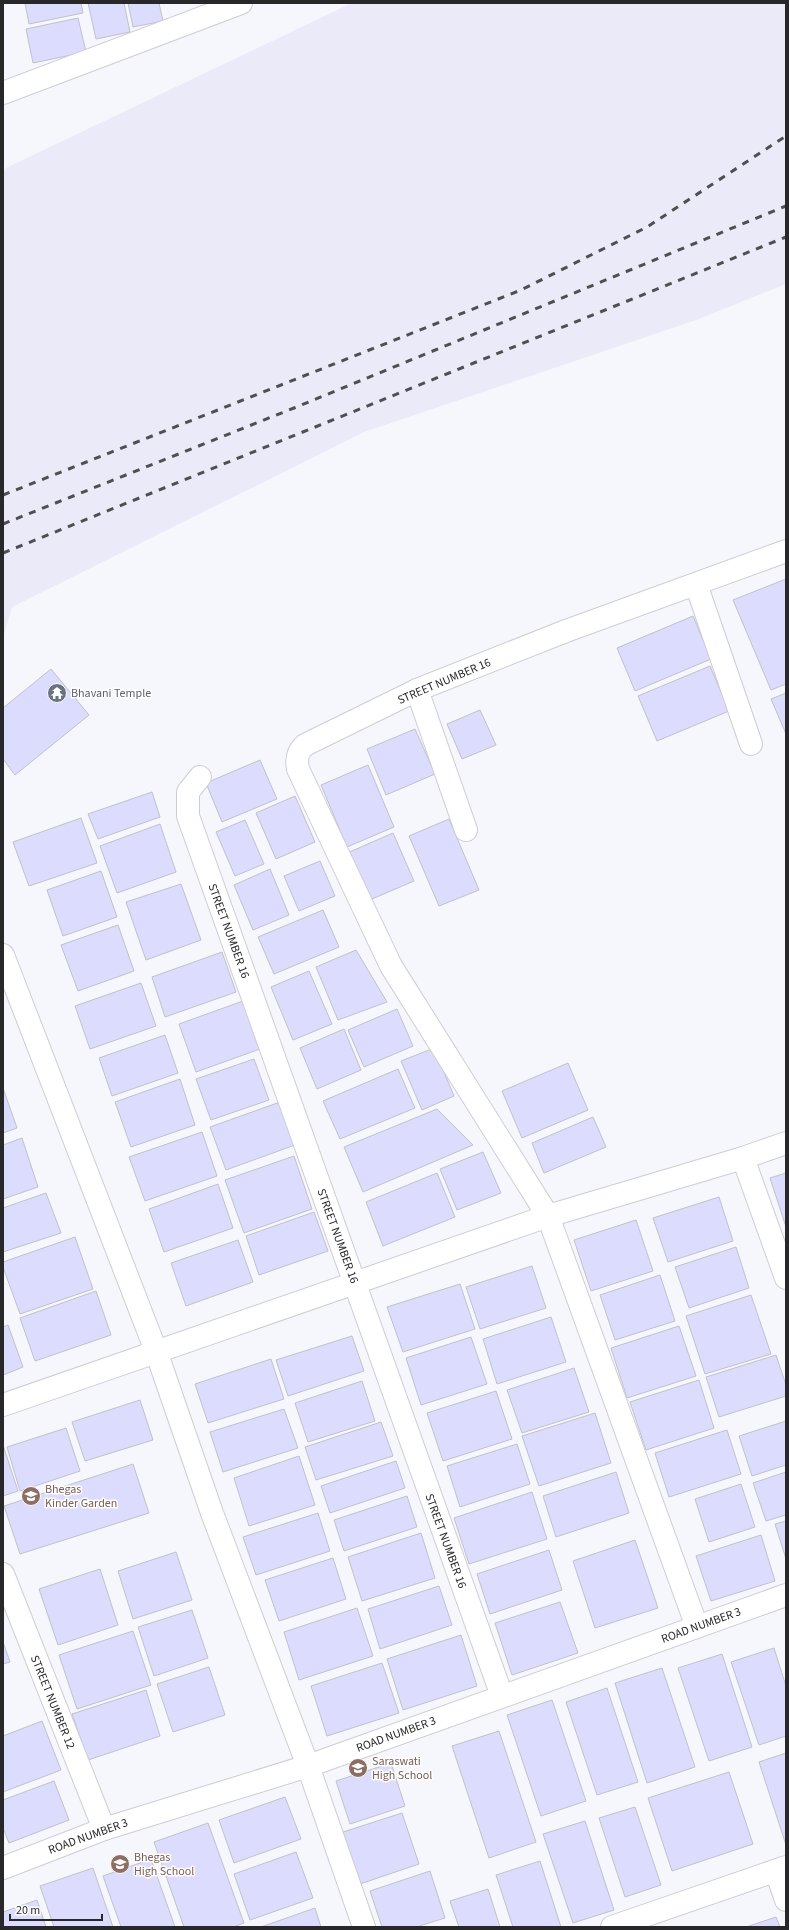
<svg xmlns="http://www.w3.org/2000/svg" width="789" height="1930" font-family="'Source Sans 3',sans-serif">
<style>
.built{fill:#eaeaf8}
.building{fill:#dcdcfe;stroke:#c1c1c7}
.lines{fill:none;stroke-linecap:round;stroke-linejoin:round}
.minor-casing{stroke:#cdcdd4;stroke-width:24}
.minor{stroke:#fff;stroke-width:22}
.rail{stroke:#4f4f53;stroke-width:3;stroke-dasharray:7 7;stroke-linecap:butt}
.labels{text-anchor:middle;stroke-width:3;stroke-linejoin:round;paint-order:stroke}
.street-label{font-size:12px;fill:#28282b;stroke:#fff}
.worship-label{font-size:12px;fill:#5b616d;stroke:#fff;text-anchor:start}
.education-label{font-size:12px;fill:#785e54;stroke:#fff;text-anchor:start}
</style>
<rect width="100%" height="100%" fill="#f6f6fd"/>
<path class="built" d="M 352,3 L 786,3 L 786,284 L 696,320 L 364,432 L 12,607 L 3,638 L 3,173 L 6,168 Z"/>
<g class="building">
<path d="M 25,3 L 81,3 L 83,13 L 29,24 Z"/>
<path d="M 88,3 L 124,3 L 130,32 L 96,39 Z"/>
<path d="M 128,3 L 159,3 L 163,21 L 133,27 Z"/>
<path d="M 78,18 L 86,52 L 33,63 L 26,29 Z"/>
<path d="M 786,579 L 786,684 L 771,690 L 733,600 Z"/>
<path d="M 693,616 L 711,659 L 635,691 L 617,648 Z"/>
<path d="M 710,666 L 729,711 L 657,741 L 638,696 Z"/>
<path d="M 51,669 L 89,715 L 15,775 L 3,759 L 3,708 Z"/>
<path d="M 786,693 L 786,734 L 771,699 Z"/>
<path d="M 480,710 L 496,745 L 462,759 L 447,724 Z"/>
<path d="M 415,729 L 435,774 L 386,795 L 367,749 Z"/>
<path d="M 260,760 L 277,799 L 222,822 L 206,783 Z"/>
<path d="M 368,765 L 394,827 L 347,847 L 321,785 Z"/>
<path d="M 152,792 L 160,817 L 98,839 L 88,814 Z"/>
<path d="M 295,796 L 315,842 L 276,859 L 256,813 Z"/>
<path d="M 81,818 L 97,863 L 29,886 L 13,842 Z"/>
<path d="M 449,819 L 479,890 L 439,906 L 409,836 Z"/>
<path d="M 245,820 L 264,864 L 235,876 L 216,832 Z"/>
<path d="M 160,824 L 176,872 L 117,893 L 100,846 Z"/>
<path d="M 393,833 L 414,881 L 365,902 L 345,854 Z"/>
<path d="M 320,861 L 335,896 L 299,911 L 284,876 Z"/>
<path d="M 270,869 L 289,915 L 253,930 L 234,885 Z"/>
<path d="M 101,871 L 117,917 L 63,936 L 47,890 Z"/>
<path d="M 181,884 L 201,940 L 146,960 L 126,902 Z"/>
<path d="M 323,910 L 339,947 L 274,974 L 258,937 Z"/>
<path d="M 118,925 L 134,971 L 78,991 L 61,945 Z"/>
<path d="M 356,950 L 387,1002 L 338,1020 L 316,967 Z"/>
<path d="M 222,952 L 236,992 L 165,1017 L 152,977 Z"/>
<path d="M 309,971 L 332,1024 L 293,1040 L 271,987 Z"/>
<path d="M 141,983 L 156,1026 L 90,1049 L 75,1006 Z"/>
<path d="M 243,1001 L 260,1049 L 196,1072 L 179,1024 Z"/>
<path d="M 397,1009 L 413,1046 L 364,1067 L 348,1030 Z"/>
<path d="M 344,1029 L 361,1070 L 317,1089 L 300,1048 Z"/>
<path d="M 165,1035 L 178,1073 L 112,1096 L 99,1058 Z"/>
<path d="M 434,1048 L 454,1096 L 422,1110 L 401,1061 Z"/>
<path d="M 254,1059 L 269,1100 L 211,1120 L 196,1079 Z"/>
<path d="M 568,1063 L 588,1110 L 522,1138 L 502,1091 Z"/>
<path d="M 398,1069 L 415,1108 L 340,1139 L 323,1101 Z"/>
<path d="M 180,1079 L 195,1125 L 131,1147 L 115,1102 Z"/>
<path d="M 3,1088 L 17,1128 L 3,1133 Z"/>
<path d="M 280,1102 L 295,1145 L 226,1170 L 210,1127 Z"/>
<path d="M 437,1109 L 473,1145 L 363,1192 L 344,1147 Z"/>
<path d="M 593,1117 L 606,1147 L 544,1173 L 532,1143 Z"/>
<path d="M 202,1132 L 217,1176 L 145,1201 L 129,1157 Z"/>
<path d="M 22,1138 L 38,1187 L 3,1199 L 3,1145 Z"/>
<path d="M 483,1152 L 501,1193 L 457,1210 L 440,1169 Z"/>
<path d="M 294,1156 L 312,1209 L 244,1233 L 225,1180 Z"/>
<path d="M 437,1173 L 455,1217 L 383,1246 L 366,1202 Z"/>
<path d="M 786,1173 L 786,1227 L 770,1178 Z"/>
<path d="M 218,1184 L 233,1228 L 164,1252 L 149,1209 Z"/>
<path d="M 46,1193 L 61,1233 L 3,1252 L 3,1208 Z"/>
<path d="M 719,1197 L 733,1241 L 668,1262 L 653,1218 Z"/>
<path d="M 314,1212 L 328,1251 L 259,1275 L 246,1236 Z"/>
<path d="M 636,1220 L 653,1271 L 591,1291 L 574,1240 Z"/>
<path d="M 75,1237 L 93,1289 L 20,1314 L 3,1267 L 3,1262 Z"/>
<path d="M 238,1240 L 253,1282 L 186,1306 L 171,1263 Z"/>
<path d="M 736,1247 L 749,1288 L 689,1308 L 675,1267 Z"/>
<path d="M 532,1266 L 546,1308 L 480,1329 L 466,1287 Z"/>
<path d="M 660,1275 L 675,1321 L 615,1340 L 600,1295 Z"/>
<path d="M 460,1284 L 475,1329 L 403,1352 L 387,1307 Z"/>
<path d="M 96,1291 L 111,1335 L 35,1361 L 20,1318 Z"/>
<path d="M 751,1295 L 771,1354 L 705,1374 L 686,1316 Z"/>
<path d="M 551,1317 L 566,1362 L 497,1384 L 483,1339 Z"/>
<path d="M 8,1325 L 23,1367 L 3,1375 L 3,1327 Z"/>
<path d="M 679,1326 L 696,1376 L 627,1398 L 611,1348 Z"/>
<path d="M 352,1336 L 364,1371 L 288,1396 L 276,1360 Z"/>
<path d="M 471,1337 L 487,1384 L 421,1405 L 406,1358 Z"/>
<path d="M 776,1355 L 786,1385 L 786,1396 L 719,1417 L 706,1377 Z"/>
<path d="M 271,1359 L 284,1399 L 208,1423 L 195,1384 Z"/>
<path d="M 574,1368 L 589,1412 L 522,1433 L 507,1390 Z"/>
<path d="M 699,1380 L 714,1428 L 646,1450 L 630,1402 Z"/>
<path d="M 362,1381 L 375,1421 L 308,1442 L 295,1403 Z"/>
<path d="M 496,1391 L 512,1439 L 443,1461 L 427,1413 Z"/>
<path d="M 140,1400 L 153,1440 L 85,1461 L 72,1422 Z"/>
<path d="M 284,1409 L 298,1448 L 223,1472 L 210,1432 Z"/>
<path d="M 595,1413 L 611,1463 L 539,1486 L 522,1436 Z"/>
<path d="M 786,1421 L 786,1465 L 752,1476 L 739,1436 Z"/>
<path d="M 381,1422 L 393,1456 L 316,1480 L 305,1447 Z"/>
<path d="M 66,1428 L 80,1471 L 20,1491 L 7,1447 Z"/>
<path d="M 727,1430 L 741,1474 L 669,1497 L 655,1453 Z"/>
<path d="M 517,1444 L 530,1484 L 460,1507 L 447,1466 Z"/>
<path d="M 3,1445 L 18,1491 L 3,1496 Z"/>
<path d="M 299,1456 L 315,1505 L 249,1526 L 234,1478 Z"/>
<path d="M 396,1461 L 405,1488 L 330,1513 L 321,1486 Z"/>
<path d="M 133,1464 L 149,1513 L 20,1554 L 4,1506 Z"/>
<path d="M 616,1472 L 629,1513 L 556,1537 L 543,1496 Z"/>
<path d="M 786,1472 L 786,1515 L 766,1521 L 753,1483 Z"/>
<path d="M 741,1484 L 755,1527 L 709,1542 L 695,1499 Z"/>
<path d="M 532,1492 L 547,1539 L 469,1564 L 454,1518 Z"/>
<path d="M 407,1496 L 417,1527 L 344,1551 L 334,1520 Z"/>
<path d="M 318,1513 L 330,1551 L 256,1575 L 243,1537 Z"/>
<path d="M 786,1521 L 786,1559 L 775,1524 Z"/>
<path d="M 421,1533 L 435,1578 L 362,1601 L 348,1557 Z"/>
<path d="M 761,1535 L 775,1581 L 711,1601 L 696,1556 Z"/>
<path d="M 635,1540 L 658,1608 L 595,1628 L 573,1561 Z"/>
<path d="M 549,1550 L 562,1590 L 490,1614 L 477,1574 Z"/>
<path d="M 176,1552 L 192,1600 L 133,1619 L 118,1571 Z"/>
<path d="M 333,1558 L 346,1599 L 279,1621 L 265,1580 Z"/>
<path d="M 100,1569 L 118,1625 L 58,1645 L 39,1589 Z"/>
<path d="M 439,1586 L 452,1625 L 380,1649 L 368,1609 Z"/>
<path d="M 560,1602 L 578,1653 L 512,1675 L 495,1623 Z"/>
<path d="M 357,1608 L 373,1656 L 299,1680 L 284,1632 Z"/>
<path d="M 192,1610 L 208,1658 L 154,1676 L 138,1627 Z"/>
<path d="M 133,1631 L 151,1685 L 77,1709 L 59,1655 Z"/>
<path d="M 461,1635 L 477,1686 L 403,1710 L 387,1659 Z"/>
<path d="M 3,1642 L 10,1662 L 3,1664 Z"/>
<path d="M 774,1648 L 786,1686 L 786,1736 L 759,1745 L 731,1662 Z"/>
<path d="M 722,1654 L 752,1747 L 709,1761 L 678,1668 Z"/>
<path d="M 382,1663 L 399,1713 L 327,1736 L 311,1686 Z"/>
<path d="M 209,1667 L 225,1715 L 173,1732 L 157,1684 Z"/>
<path d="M 662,1668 L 695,1767 L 647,1783 L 615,1683 Z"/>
<path d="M 607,1688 L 638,1782 L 597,1795 L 566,1702 Z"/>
<path d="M 146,1690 L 160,1736 L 88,1760 L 72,1714 Z"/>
<path d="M 552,1700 L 586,1801 L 541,1816 L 507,1715 Z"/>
<path d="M 42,1721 L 61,1770 L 3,1792 L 3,1736 Z"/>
<path d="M 499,1731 L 536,1842 L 489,1858 L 452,1746 Z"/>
<path d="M 786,1753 L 786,1845 L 759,1762 Z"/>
<path d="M 391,1763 L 405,1806 L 350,1824 L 336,1781 Z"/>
<path d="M 729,1772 L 753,1844 L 672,1871 L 648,1798 Z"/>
<path d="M 54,1781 L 69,1820 L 9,1843 L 3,1828 L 3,1800 Z"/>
<path d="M 285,1797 L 301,1839 L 234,1863 L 219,1820 Z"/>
<path d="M 635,1807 L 661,1885 L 625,1897 L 599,1818 Z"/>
<path d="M 402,1813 L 419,1864 L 360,1884 L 343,1832 Z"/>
<path d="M 585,1821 L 614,1910 L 573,1923 L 543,1834 Z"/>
<path d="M 208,1823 L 244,1923 L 233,1927 L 184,1927 L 154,1842 Z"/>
<path d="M 296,1852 L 313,1898 L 250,1920 L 234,1874 Z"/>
<path d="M 151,1859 L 175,1927 L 121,1927 L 103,1876 Z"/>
<path d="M 540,1861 L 561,1927 L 513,1927 L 496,1875 Z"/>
<path d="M 93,1868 L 113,1927 L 54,1927 L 40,1886 Z"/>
<path d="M 430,1871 L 445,1918 L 416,1927 L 382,1927 L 370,1891 Z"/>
<path d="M 488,1889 L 500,1927 L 459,1927 L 450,1901 Z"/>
<path d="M 37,1900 L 46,1927 L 3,1927 L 3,1912 Z"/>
<path d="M 315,1908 L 321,1927 L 261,1927 Z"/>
<path d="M 776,1917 L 780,1927 L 746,1927 Z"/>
</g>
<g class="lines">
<g class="minor-casing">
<g id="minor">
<path d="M 3,93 L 241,3"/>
<path d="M 696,584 L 751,744"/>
<path d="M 417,690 L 466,830"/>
<path d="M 200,777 L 188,792 L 188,816 L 502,1696"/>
<path d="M 3,955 L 156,1351 L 212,1513 L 308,1766 L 364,1927"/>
<path d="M 743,1158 L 786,1278"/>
<path d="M 3,1405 L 548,1216 L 743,1158 L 786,1143"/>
<path d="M 3,1574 L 104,1829"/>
<path d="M 697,1627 L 548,1216 L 391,966 L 298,769 C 296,759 297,752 305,745 L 417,690 L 566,631 L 786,551"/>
<path d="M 3,1868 L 104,1829 L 308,1766 L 786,1595"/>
<path d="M 776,1871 L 786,1900"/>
<path d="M 612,1927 L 786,1867"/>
</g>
</g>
<use href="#minor" class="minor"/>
<g class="rail">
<path d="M 3,495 L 521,290 L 647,227 L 786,136"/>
<path d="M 3,524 L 294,408 L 786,206"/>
<path d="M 3,553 L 786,237"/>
</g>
</g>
<defs>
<g id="temple-disc" transform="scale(1)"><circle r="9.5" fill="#6b7280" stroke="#fff"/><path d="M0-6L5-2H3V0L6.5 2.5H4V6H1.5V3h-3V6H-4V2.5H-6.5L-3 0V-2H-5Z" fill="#fff"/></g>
<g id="school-disc" transform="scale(1)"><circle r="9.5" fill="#8d6e63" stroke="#fff"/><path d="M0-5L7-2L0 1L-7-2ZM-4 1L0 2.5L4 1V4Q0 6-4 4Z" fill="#fff"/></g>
</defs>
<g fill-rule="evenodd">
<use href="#temple-disc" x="57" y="693"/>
<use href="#school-disc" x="31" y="1496"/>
<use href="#school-disc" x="358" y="1768"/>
<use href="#school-disc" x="120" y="1864"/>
</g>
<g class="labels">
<g class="street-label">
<text transform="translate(444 681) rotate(-23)" y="4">STREET NUMBER 16</text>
<text transform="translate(229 931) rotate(70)" y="4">STREET NUMBER 16</text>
<text transform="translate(338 1236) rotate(70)" y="4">STREET NUMBER 16</text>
<text transform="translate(446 1541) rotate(70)" y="4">STREET NUMBER 16</text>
<text transform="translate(701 1625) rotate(-20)" y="4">ROAD NUMBER 3</text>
<text transform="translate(53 1702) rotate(68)" y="4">STREET NUMBER 12</text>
<text transform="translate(396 1734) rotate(-20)" y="4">ROAD NUMBER 3</text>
<text transform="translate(88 1836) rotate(-20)" y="4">ROAD NUMBER 3</text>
</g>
<g class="worship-label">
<text x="71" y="697">Bhavani Temple</text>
</g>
<g class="education-label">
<text x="45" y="1493">Bhegas<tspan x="45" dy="14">Kinder Garden</tspan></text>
<text x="372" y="1765">Saraswati<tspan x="372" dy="14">High School</tspan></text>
<text x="134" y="1861">Bhegas<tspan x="134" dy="14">High School</tspan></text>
</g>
</g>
<rect width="789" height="1930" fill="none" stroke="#28282b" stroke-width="8"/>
<path d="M10 1914v6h92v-6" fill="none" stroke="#28282b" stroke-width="2"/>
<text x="16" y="1914" font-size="12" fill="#28282b" stroke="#ffffff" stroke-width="3" paint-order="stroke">20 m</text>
</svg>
